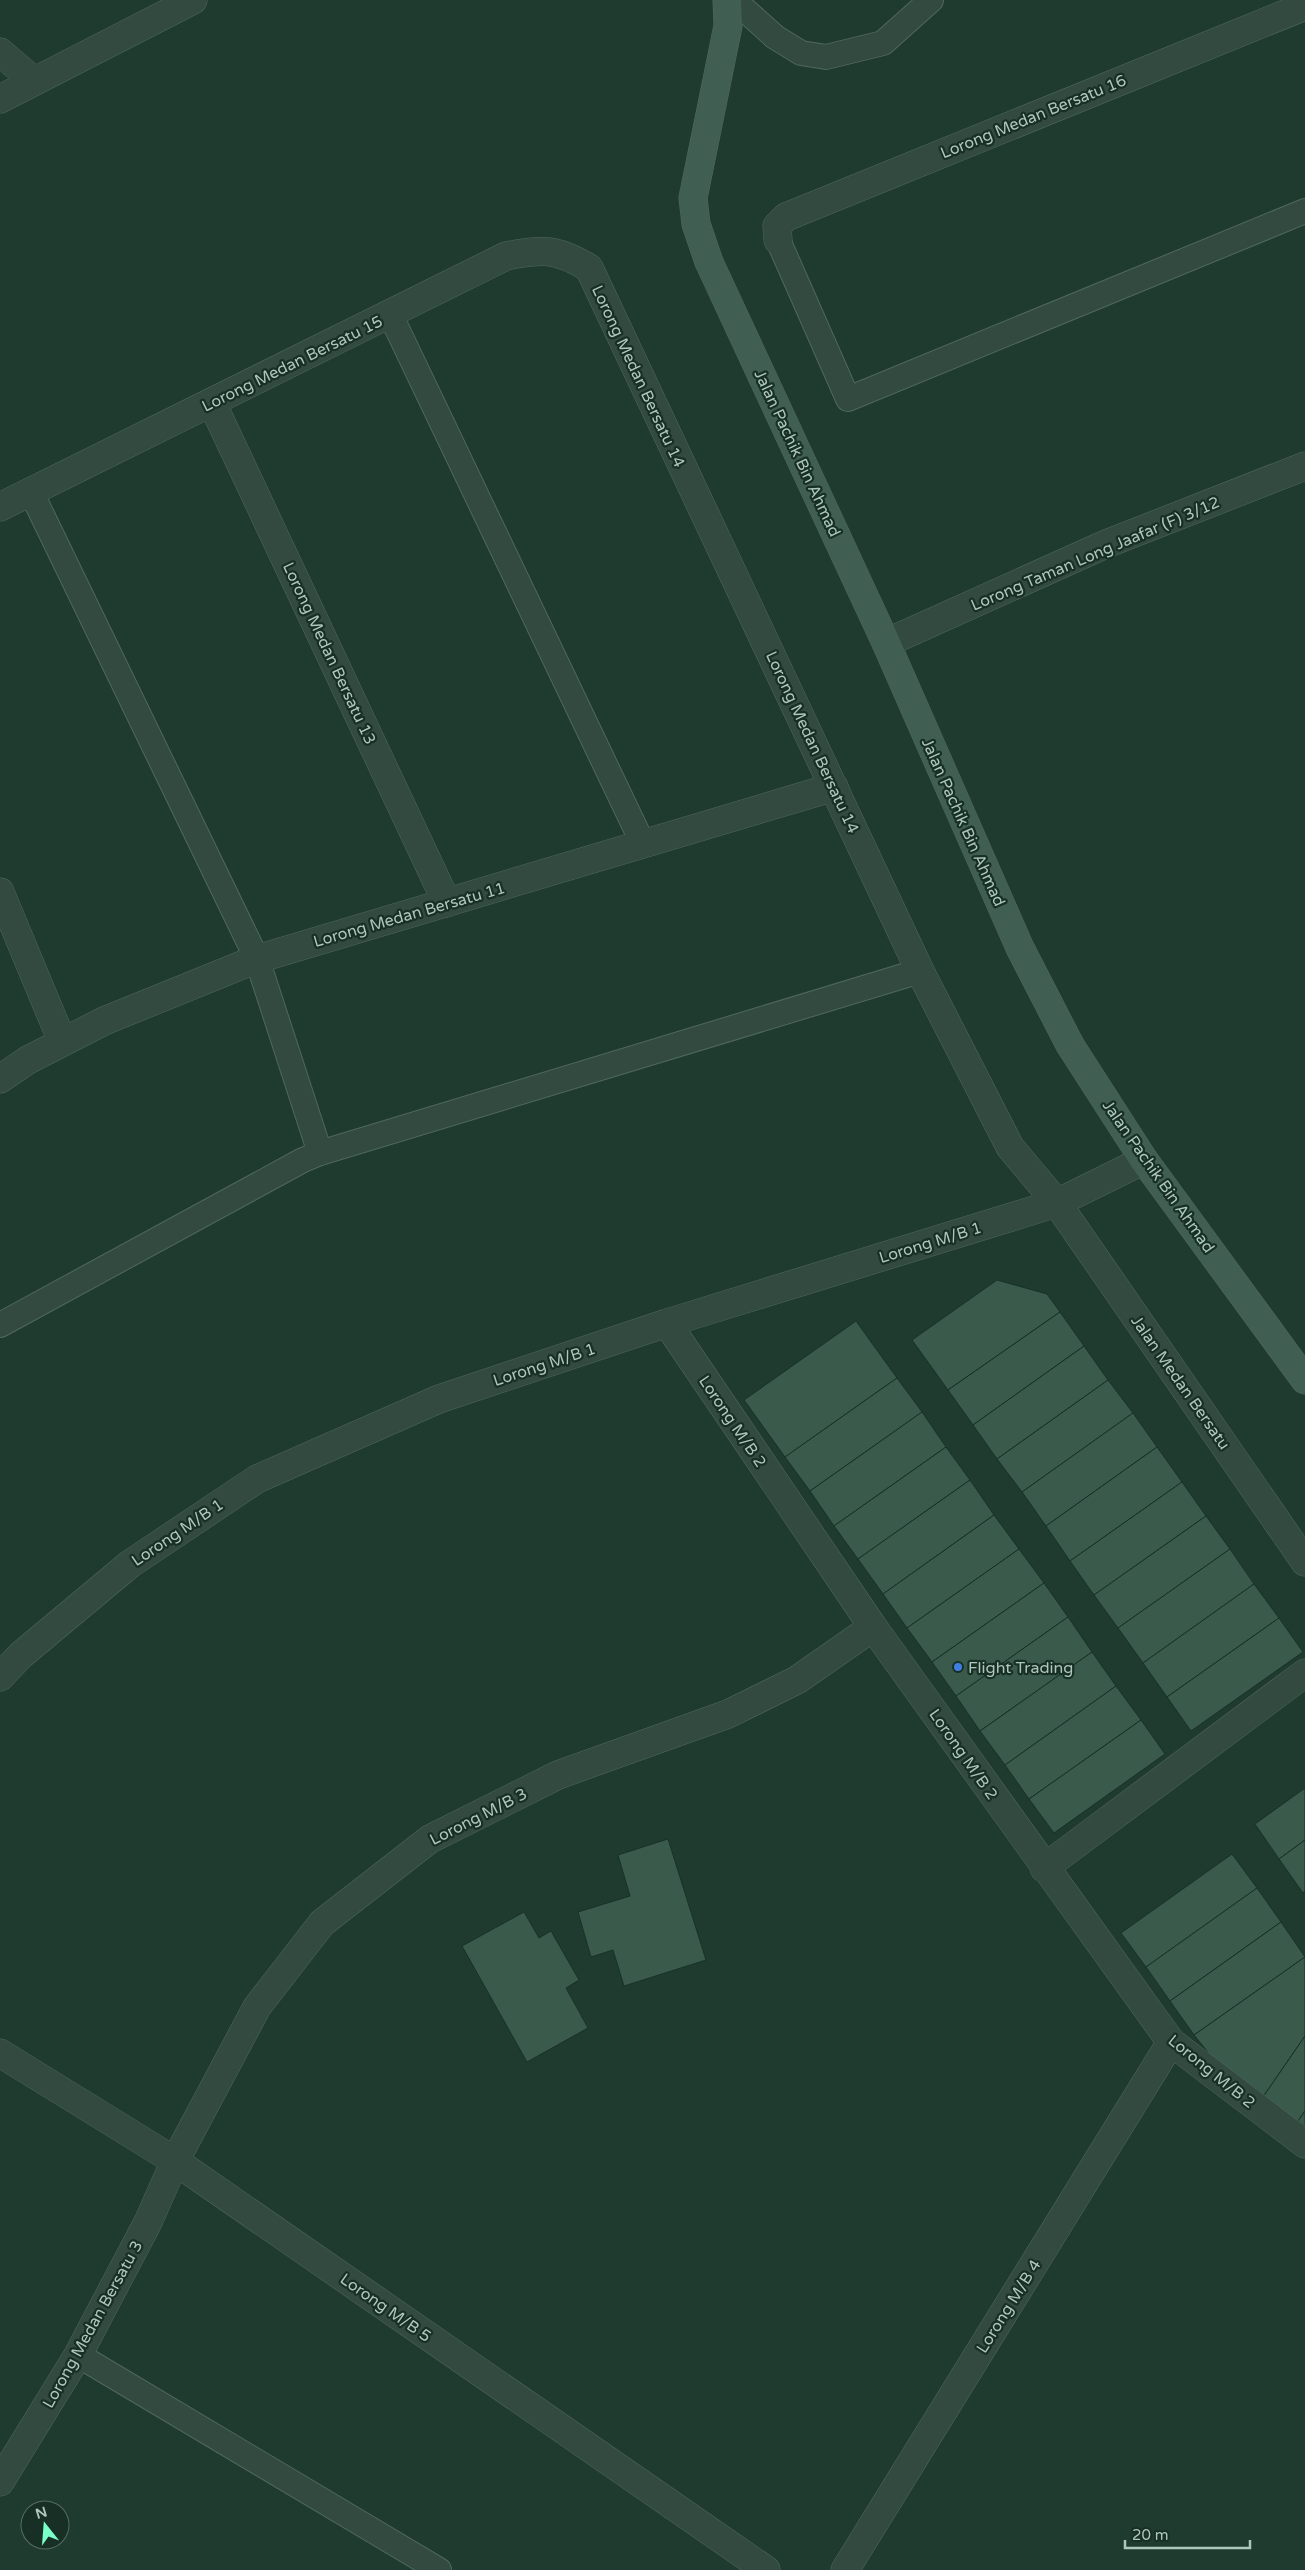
<svg xmlns="http://www.w3.org/2000/svg" width="1305" height="2570" font-family="'Varela Round',sans-serif">
<style>
.building{fill:#3a5b4c;stroke:#1a3127}
.lines{fill:none;stroke-linecap:round;stroke-linejoin:round}
.lane-casing{stroke:#50685e;stroke-width:26}
.street-casing{stroke:#50685e;stroke-width:29}
.secondary-casing{stroke:#50685e;stroke-width:29}
.lane{stroke:#324a40;stroke-width:24}
.street{stroke:#324a40;stroke-width:28}
.secondary{stroke:#405e52;stroke-width:28}
.shop-dot{fill:#3f7fe0;stroke:#182f25;stroke-width:2}
.labels{text-anchor:middle;stroke-width:4.5;stroke-linejoin:round;paint-order:stroke}
.street-label{font-size:16px;fill:#adc7bc;stroke:#182f25}
.poi-label{font-size:16px;fill:#adc7bc;stroke:#182f25;text-anchor:start}
</style>
<rect width="100%" height="100%" fill="#1f3a2e"/>
<g class="building">
<path d="M 997,1280 L 1047,1294 L 1060,1312 L 948,1390 L 912,1340 Z"/>
<path d="M 1060,1312 L 1084,1346 L 973,1425 L 948,1390 Z"/>
<path d="M 856,1321 L 897,1378 L 785,1457 L 744,1400 Z"/>
<path d="M 1084,1346 L 1108,1380 L 997,1459 L 973,1425 Z"/>
<path d="M 897,1378 L 922,1412 L 810,1491 L 785,1457 Z"/>
<path d="M 1108,1380 L 1133,1413 L 1022,1492 L 997,1459 Z"/>
<path d="M 922,1412 L 946,1447 L 834,1526 L 810,1491 Z"/>
<path d="M 1133,1413 L 1157,1447 L 1046,1526 L 1022,1492 Z"/>
<path d="M 946,1447 L 970,1480 L 858,1559 L 834,1526 Z"/>
<path d="M 1157,1447 L 1182,1482 L 1070,1561 L 1046,1526 Z"/>
<path d="M 970,1480 L 994,1515 L 883,1594 L 858,1559 Z"/>
<path d="M 1182,1482 L 1206,1516 L 1094,1595 L 1070,1561 Z"/>
<path d="M 994,1515 L 1019,1549 L 907,1628 L 883,1594 Z"/>
<path d="M 1206,1516 L 1230,1549 L 1118,1628 L 1094,1595 Z"/>
<path d="M 1019,1549 L 1044,1583 L 932,1662 L 907,1628 Z"/>
<path d="M 1230,1549 L 1254,1584 L 1143,1663 L 1118,1628 Z"/>
<path d="M 1044,1583 L 1068,1617 L 956,1696 L 932,1662 Z"/>
<path d="M 1254,1584 L 1279,1618 L 1167,1697 L 1143,1663 Z"/>
<path d="M 1068,1617 L 1092,1652 L 980,1731 L 956,1696 Z"/>
<path d="M 1279,1618 L 1303,1652 L 1191,1731 L 1167,1697 Z"/>
<path d="M 1092,1652 L 1116,1686 L 1005,1765 L 980,1731 Z"/>
<path d="M 1116,1686 L 1141,1720 L 1029,1799 L 1005,1765 Z"/>
<path d="M 1141,1720 L 1165,1754 L 1054,1833 L 1029,1799 Z"/>
<path d="M 1305,1788 L 1305,1840 L 1279,1859 L 1255,1824 Z"/>
<path d="M 668,1839 L 706,1960 L 624,1986 L 613,1950 L 591,1957 L 578,1912 L 630,1896 L 618,1855 Z"/>
<path d="M 1305,1840 L 1305,1891 L 1303,1893 L 1279,1859 Z"/>
<path d="M 1232,1854 L 1257,1888 L 1146,1967 L 1121,1933 Z"/>
<path d="M 1257,1888 L 1281,1922 L 1170,2001 L 1146,1967 Z"/>
<path d="M 524,1912 L 539,1938 L 551,1931 L 579,1980 L 566,1988 L 588,2028 L 527,2062 L 462,1946 Z"/>
<path d="M 1281,1922 L 1305,1957 L 1194,2035 L 1170,2001 Z"/>
<path d="M 1305,1957 L 1305,2036 L 1263,2097 L 1229,2078 L 1194,2035 Z"/>
<path d="M 1305,2036 L 1305,2111 L 1298,2121 L 1263,2097 Z"/>
<path d="M 1305,2111 L 1305,2126 L 1298,2121 Z"/>
</g>
<g class="lines">
<g class="lane-casing">
<g id="lane">
<path d="M 734,0 L 775,37 L 801,53 L 826,57 L 883,43 L 931,0"/>
<path d="M 778,240 L 848,399 L 1305,211"/>
<path d="M 390,314 L 643,844"/>
<path d="M 31,492 L 257,959 L 320,1153"/>
<path d="M 0,1325 L 303,1160 L 320,1153 L 920,971"/>
<path d="M 78,2355 L 439,2570"/>
</g>
</g>
<g class="street-casing">
<g id="street">
<path d="M 0,52 L 34,81"/>
<path d="M 0,99 L 193,0"/>
<path d="M 778,240 L 777,226 L 786,217 L 1305,6"/>
<path d="M 212,403 L 447,903"/>
<path d="M 0,507 L 506,256 C 543,249 556,248 589,268 L 920,971 L 1010,1147 L 1057,1203 L 1305,1562"/>
<path d="M 886,643 L 1106,544 L 1305,466"/>
<path d="M 0,892 L 62,1041"/>
<path d="M 0,1079 L 28,1060 L 104,1021 L 257,959 L 834,787"/>
<path d="M 667,1323 L 873,1627 L 1171,2042 L 1305,2144"/>
<path d="M 0,1677 L 21,1655 L 130,1564 L 257,1479 L 439,1399 L 667,1323 L 1057,1203 L 1144,1160"/>
<path d="M 1044,1868 L 1305,1673"/>
<path d="M 0,2053 L 175,2161 L 766,2570"/>
<path d="M 0,2482 L 78,2355 L 148,2222 L 175,2161 L 257,2007 L 322,1923 L 430,1839 L 558,1775 L 728,1714 L 797,1680 L 873,1627"/>
<path d="M 845,2570 L 1171,2042"/>
</g>
</g>
<g class="secondary-casing">
<path id="secondary" d="M 727,0 L 728,26 L 693,198 L 696,224 L 709,262 L 886,643 L 1020,948 L 1070,1045 L 1144,1160 L 1305,1380"/>
</g>
<use href="#lane" class="lane"/>
<use href="#street" class="street"/>
<use href="#secondary" class="secondary"/>
</g>
<circle class="shop-dot" cx="958" cy="1667" r="5"/>
<g class="labels">
<g class="street-label">
<text transform="translate(1033 116) rotate(-22)" y="6">Lorong Medan Bersatu 16</text>
<text transform="translate(292 363) rotate(-26)" y="6">Lorong Medan Bersatu 15</text>
<text transform="translate(639 376) rotate(65)" y="6">Lorong Medan Bersatu 14</text>
<text transform="translate(798 453) rotate(65)" y="6">Jalan Pachik Bin Ahmad</text>
<text transform="translate(1095 553) rotate(-23)" y="6">Lorong Taman Long Jaafar (F) 3/12</text>
<text transform="translate(330 653) rotate(65)" y="6">Lorong Medan Bersatu 13</text>
<text transform="translate(813 742) rotate(65)" y="6">Lorong Medan Bersatu 14</text>
<text transform="translate(964 822) rotate(66)" y="6">Jalan Pachik Bin Ahmad</text>
<text transform="translate(409 914) rotate(-16)" y="6">Lorong Medan Bersatu 11</text>
<text transform="translate(1159 1176) rotate(55)" y="6">Jalan Pachik Bin Ahmad</text>
<text transform="translate(930 1242) rotate(-17)" y="6">Lorong M/B 1</text>
<text transform="translate(544 1364) rotate(-18)" y="6">Lorong M/B 1</text>
<text transform="translate(1181 1382) rotate(55)" y="6">Jalan Medan Bersatu</text>
<text transform="translate(733 1421) rotate(56)" y="6">Lorong M/B 2</text>
<text transform="translate(177 1532) rotate(-34)" y="6">Lorong M/B 1</text>
<text transform="translate(964 1754) rotate(55)" y="6">Lorong M/B 2</text>
<text transform="translate(478 1816) rotate(-27)" y="6">Lorong M/B 3</text>
<text transform="translate(1212 2071) rotate(39)" y="6">Lorong M/B 2</text>
<text transform="translate(1008 2306) rotate(-58)" y="6">Lorong M/B 4</text>
<text transform="translate(386 2307) rotate(35)" y="6">Lorong M/B 5</text>
<text transform="translate(92 2324) rotate(-61)" y="6">Lorong Medan Bersatu 3</text>
</g>
<g class="poi-label">
<text x="968" y="1673">Flight Trading</text>
</g>
</g>
<g transform="translate(45 2525) rotate(343)"><circle r="24" fill="#182f25" stroke="#546c61"/>
<path d="M0-4L9 19L0 12L-9 19Z" fill="#7affc8"/>
<text y="-8" font-size="14" font-weight="bold" text-anchor="middle" fill="#adc7bc">N</text>
</g>
<path d="M1125 2540v8h125v-8" fill="none" stroke="#adc7bc" stroke-width="2.5"/>
<text x="1132" y="2540" font-size="15" fill="#adc7bc" stroke="#182f25" stroke-width="4" paint-order="stroke">20 m</text>
</svg>
